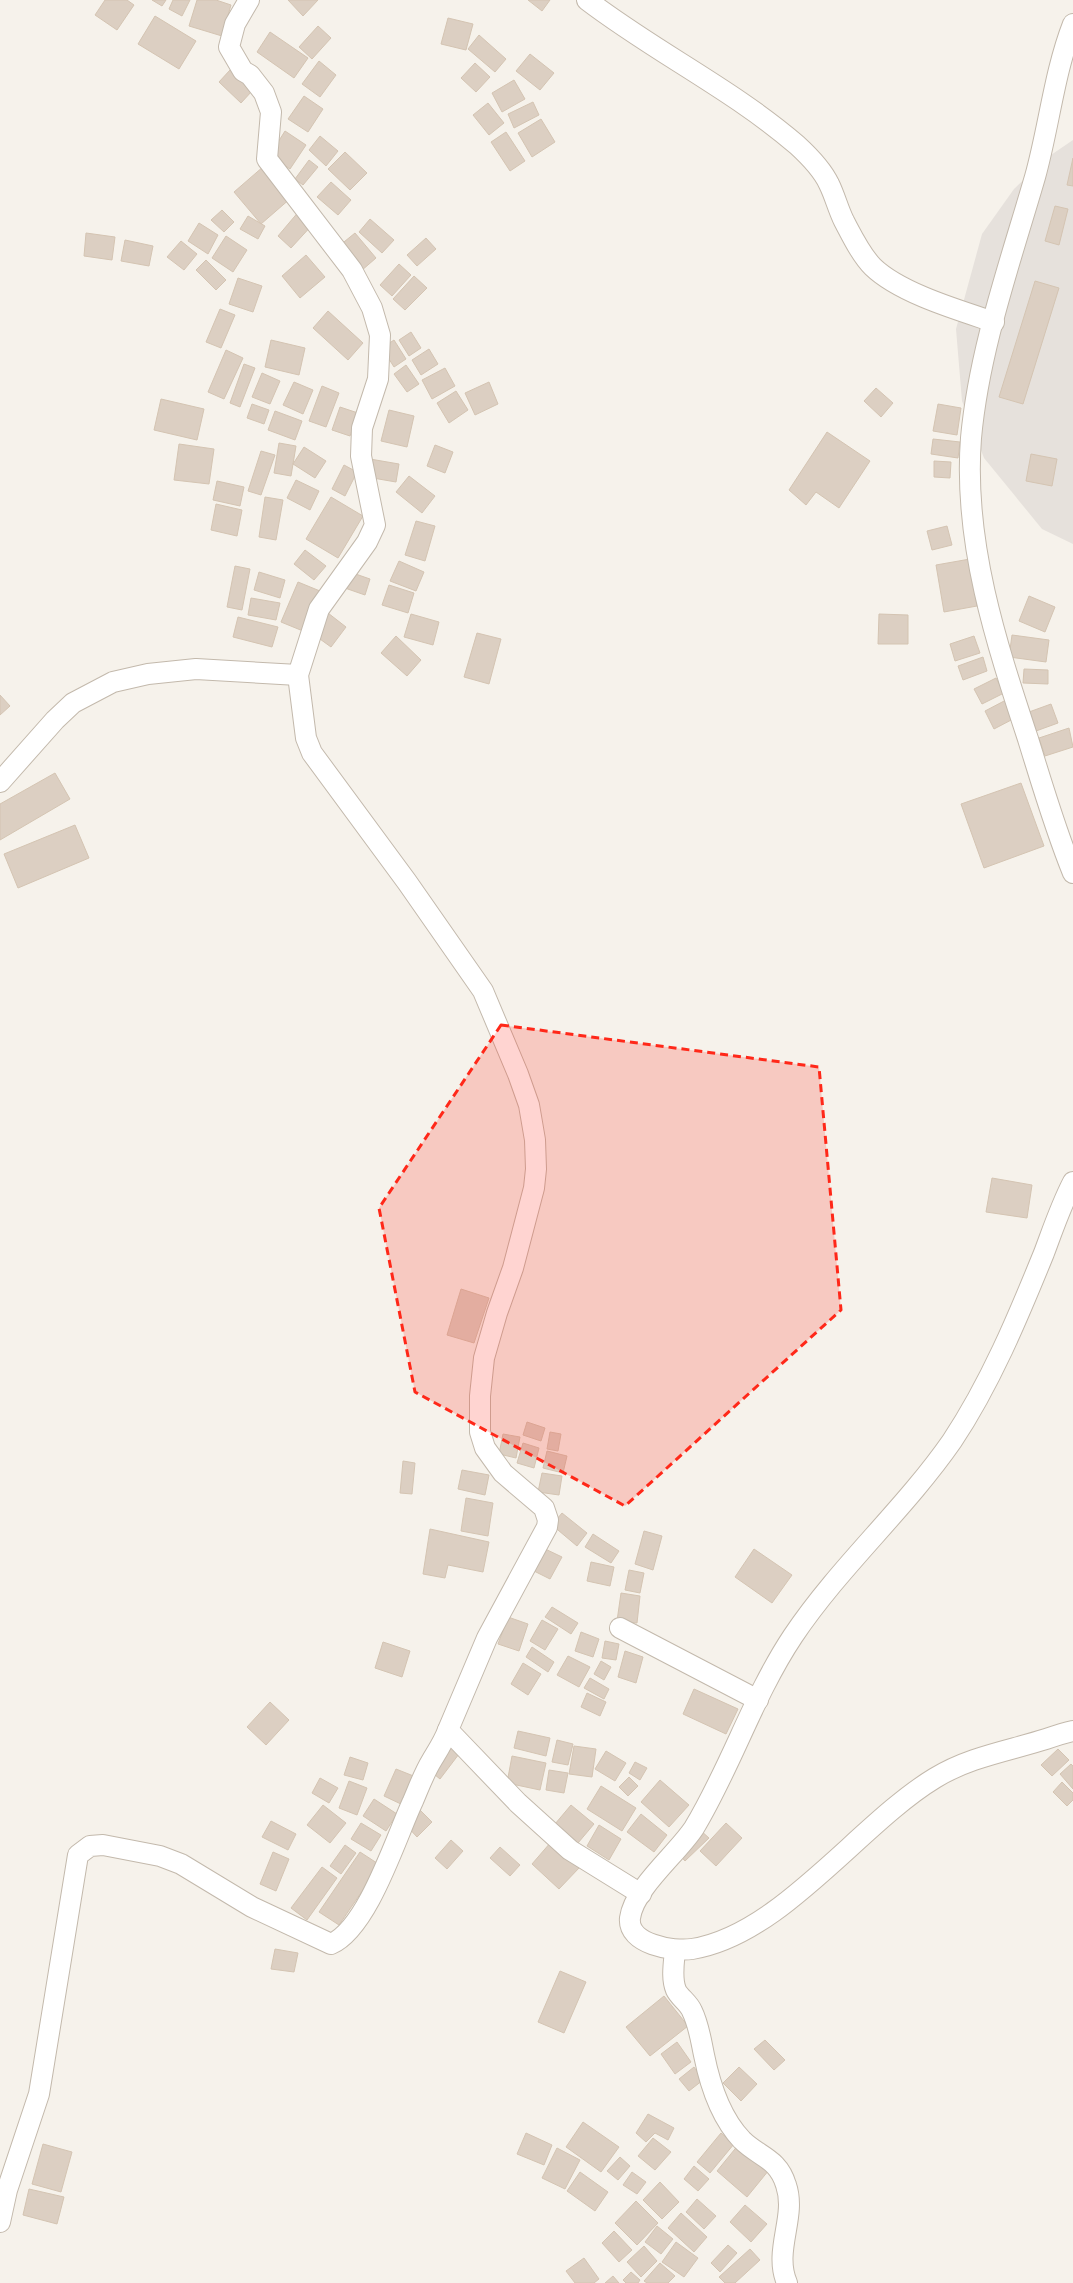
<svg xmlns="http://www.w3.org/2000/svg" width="1073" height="2283" font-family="'Noto Sans',sans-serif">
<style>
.industrial{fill:#e6e1dc}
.building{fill:#dccfc2;stroke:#d4c4b2}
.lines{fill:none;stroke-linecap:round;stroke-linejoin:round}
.minor-casing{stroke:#c3b9ac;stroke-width:22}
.minor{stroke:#fff;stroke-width:20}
.marked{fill:#ff2819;fill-opacity:0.2;stroke:#ff2819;stroke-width:3;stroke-dasharray:8 5;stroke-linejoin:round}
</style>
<rect width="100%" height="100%" fill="#f6f2eb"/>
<path class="industrial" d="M 1073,140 L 1073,544 L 1042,529 L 984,458 L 962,401 L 956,329 L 982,234 L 1014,189 L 1048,157 Z"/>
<g class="building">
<path d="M 105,0 L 127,0 L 134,5 L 117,30 L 95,15 Z"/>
<path d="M 152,0 L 166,0 L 162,6 Z"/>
<path d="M 173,0 L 190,0 L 182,16 L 169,9 Z"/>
<path d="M 197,0 L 216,0 L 231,5 L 222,36 L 189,26 Z"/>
<path d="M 288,0 L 318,0 L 303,16 Z"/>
<path d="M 528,0 L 550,0 L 542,11 Z"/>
<path d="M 155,16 L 196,41 L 179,69 L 138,44 Z"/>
<path d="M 448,18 L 473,24 L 466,50 L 441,44 Z"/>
<path d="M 318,26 L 331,38 L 312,59 L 299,47 Z"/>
<path d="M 270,32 L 308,58 L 294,78 L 257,52 Z"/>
<path d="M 479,35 L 506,59 L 495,72 L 468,49 Z"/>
<path d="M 530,54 L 554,73 L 540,90 L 516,71 Z"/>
<path d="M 319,61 L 336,75 L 320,97 L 302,84 Z"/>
<path d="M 475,63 L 490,77 L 476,92 L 461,78 Z"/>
<path d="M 230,70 L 252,91 L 241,103 L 219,82 Z"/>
<path d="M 514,80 L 525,99 L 502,112 L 492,93 Z"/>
<path d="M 304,96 L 323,109 L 308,132 L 288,119 Z"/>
<path d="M 533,102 L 539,115 L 514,128 L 508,114 Z"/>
<path d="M 488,103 L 504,123 L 489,135 L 473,115 Z"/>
<path d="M 541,119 L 555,142 L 532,157 L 518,133 Z"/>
<path d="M 285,131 L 306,145 L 290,169 L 270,155 Z"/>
<path d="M 506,132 L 525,161 L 510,171 L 491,142 Z"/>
<path d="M 320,136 L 338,151 L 326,166 L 309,150 Z"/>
<path d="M 345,152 L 367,173 L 350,190 L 328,169 Z"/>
<path d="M 1073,158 L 1073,186 L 1067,185 Z"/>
<path d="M 309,160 L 318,167 L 303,185 L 295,179 Z"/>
<path d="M 264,166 L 291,198 L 261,224 L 234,192 Z"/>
<path d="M 331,182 L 351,200 L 338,215 L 317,197 Z"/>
<path d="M 1055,206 L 1068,209 L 1059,245 L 1045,241 Z"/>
<path d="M 222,210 L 234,222 L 224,232 L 211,220 Z"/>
<path d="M 300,210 L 314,223 L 291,248 L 278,236 Z"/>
<path d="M 248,216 L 265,226 L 258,239 L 240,229 Z"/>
<path d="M 370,219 L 394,240 L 382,253 L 359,232 Z"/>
<path d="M 199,223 L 218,235 L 208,254 L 188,241 Z"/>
<path d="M 86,233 L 115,237 L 112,260 L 84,256 Z"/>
<path d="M 355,233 L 376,258 L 361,271 L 339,246 Z"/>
<path d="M 226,236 L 247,250 L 233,272 L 212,258 Z"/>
<path d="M 426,238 L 436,249 L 417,266 L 407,255 Z"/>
<path d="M 125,240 L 153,246 L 149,266 L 121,261 Z"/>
<path d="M 181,241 L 197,254 L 184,270 L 167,257 Z"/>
<path d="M 306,255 L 325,277 L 300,298 L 282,276 Z"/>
<path d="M 206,260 L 226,280 L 216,290 L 196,270 Z"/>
<path d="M 399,264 L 411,275 L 392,296 L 380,285 Z"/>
<path d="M 414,276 L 427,288 L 405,310 L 393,299 Z"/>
<path d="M 238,278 L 262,286 L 253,312 L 229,304 Z"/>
<path d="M 1035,281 L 1059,288 L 1023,404 L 999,397 Z"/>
<path d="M 220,309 L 235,315 L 221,348 L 206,342 Z"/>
<path d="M 328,311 L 363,343 L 348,360 L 313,328 Z"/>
<path d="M 411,332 L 421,348 L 409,356 L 399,340 Z"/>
<path d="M 271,340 L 305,348 L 299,375 L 265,367 Z"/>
<path d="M 394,340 L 406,359 L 394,367 L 382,348 Z"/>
<path d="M 429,349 L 438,364 L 421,375 L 412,360 Z"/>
<path d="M 226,350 L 243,358 L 224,399 L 208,392 Z"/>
<path d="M 244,364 L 255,368 L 240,407 L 230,403 Z"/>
<path d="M 406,365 L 419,384 L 407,392 L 394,374 Z"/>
<path d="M 445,368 L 455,386 L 432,399 L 422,380 Z"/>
<path d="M 262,373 L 280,381 L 270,404 L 252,397 Z"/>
<path d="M 294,382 L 313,390 L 303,414 L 283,405 Z"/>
<path d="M 489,382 L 498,404 L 475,415 L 465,393 Z"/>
<path d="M 322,386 L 339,393 L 326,427 L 309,421 Z"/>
<path d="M 876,388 L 893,403 L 881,417 L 864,401 Z"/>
<path d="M 456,391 L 468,410 L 449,423 L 437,403 Z"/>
<path d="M 161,399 L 204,409 L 197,440 L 154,430 Z"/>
<path d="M 252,404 L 269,410 L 264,424 L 247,418 Z"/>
<path d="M 938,404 L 961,408 L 957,435 L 933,431 Z"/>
<path d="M 340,407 L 358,413 L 350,436 L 332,430 Z"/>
<path d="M 389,410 L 414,416 L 407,447 L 381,441 Z"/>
<path d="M 275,411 L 302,421 L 295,440 L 268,430 Z"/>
<path d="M 827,432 L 870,461 L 839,508 L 816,492 L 806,505 L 789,490 Z"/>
<path d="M 933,439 L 960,442 L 958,458 L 931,454 Z"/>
<path d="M 279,443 L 296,446 L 291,476 L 274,473 Z"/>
<path d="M 179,444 L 214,449 L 209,484 L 174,480 Z"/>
<path d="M 435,445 L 453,452 L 445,473 L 427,466 Z"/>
<path d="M 304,447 L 326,461 L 315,478 L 293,464 Z"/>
<path d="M 261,451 L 275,455 L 261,495 L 248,491 Z"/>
<path d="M 1031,454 L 1057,459 L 1052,486 L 1026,481 Z"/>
<path d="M 370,459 L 399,464 L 396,482 L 367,477 Z"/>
<path d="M 934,461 L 951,462 L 950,478 L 934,477 Z"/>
<path d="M 344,465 L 357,472 L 345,496 L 332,489 Z"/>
<path d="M 409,476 L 435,496 L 422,513 L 396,492 Z"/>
<path d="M 296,480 L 319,491 L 310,510 L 287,498 Z"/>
<path d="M 217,481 L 244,487 L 240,506 L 213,500 Z"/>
<path d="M 265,497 L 283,500 L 276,540 L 259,537 Z"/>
<path d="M 331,497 L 363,516 L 338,558 L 306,539 Z"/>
<path d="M 216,504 L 242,510 L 237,536 L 211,530 Z"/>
<path d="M 416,521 L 435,526 L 425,561 L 405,555 Z"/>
<path d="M 947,526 L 952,545 L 932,550 L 927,531 Z"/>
<path d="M 305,550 L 326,566 L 314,580 L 294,564 Z"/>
<path d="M 970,559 L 977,606 L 944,612 L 936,565 Z"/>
<path d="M 399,561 L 424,572 L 416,591 L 390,581 Z"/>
<path d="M 235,566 L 250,569 L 242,610 L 227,607 Z"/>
<path d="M 347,571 L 370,579 L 365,595 L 342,587 Z"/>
<path d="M 259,572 L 285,580 L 280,598 L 254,590 Z"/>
<path d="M 298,582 L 320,591 L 303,631 L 281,622 Z"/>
<path d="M 389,585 L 414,593 L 408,613 L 382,605 Z"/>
<path d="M 1029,596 L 1055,607 L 1045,632 L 1019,621 Z"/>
<path d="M 251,598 L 280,603 L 276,620 L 248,615 Z"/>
<path d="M 328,613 L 346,627 L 331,647 L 313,634 Z"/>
<path d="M 411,614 L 439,622 L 433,645 L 404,637 Z"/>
<path d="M 879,614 L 908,615 L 908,644 L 878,644 Z"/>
<path d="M 238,617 L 278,627 L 272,647 L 233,637 Z"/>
<path d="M 477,633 L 501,639 L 489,684 L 464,677 Z"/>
<path d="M 1012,635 L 1049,640 L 1046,662 L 1009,657 Z"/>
<path d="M 396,636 L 421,660 L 407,676 L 381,653 Z"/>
<path d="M 974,636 L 980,653 L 955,661 L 950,644 Z"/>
<path d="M 983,657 L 987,671 L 963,680 L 958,666 Z"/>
<path d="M 1024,669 L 1048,670 L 1048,684 L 1023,683 Z"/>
<path d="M 996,678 L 1004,693 L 982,704 L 974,689 Z"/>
<path d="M 0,695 L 10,706 L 0,715 Z"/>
<path d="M 1006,700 L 1015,718 L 994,729 L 985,711 Z"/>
<path d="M 1051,704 L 1058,723 L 1036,731 L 1029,712 Z"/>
<path d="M 1069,728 L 1073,747 L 1045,756 L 1039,738 Z"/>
<path d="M 55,773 L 70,799 L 0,840 L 0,804 Z"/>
<path d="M 1021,783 L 1044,846 L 984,868 L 961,804 Z"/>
<path d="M 75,825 L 89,858 L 18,888 L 4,854 Z"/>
<path d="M 992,1178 L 1032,1185 L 1027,1218 L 986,1212 Z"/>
<path d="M 461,1289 L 489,1298 L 474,1343 L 447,1335 Z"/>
<path d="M 527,1422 L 545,1428 L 541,1441 L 523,1435 Z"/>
<path d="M 550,1432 L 561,1434 L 558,1451 L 547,1449 Z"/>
<path d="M 503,1434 L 520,1437 L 516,1458 L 499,1454 Z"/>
<path d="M 523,1443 L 539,1448 L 534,1468 L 517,1463 Z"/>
<path d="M 547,1451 L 567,1456 L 563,1473 L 543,1468 Z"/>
<path d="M 403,1461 L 415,1463 L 412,1494 L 400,1493 Z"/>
<path d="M 462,1470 L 489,1475 L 485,1495 L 458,1489 Z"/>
<path d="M 542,1473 L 562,1476 L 559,1495 L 538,1492 Z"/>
<path d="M 466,1498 L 493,1503 L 488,1536 L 461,1531 Z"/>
<path d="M 562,1513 L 587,1533 L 577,1546 L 552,1525 Z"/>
<path d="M 430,1529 L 489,1542 L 483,1572 L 448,1565 L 445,1578 L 423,1574 Z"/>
<path d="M 644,1531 L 662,1536 L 653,1570 L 635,1564 Z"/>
<path d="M 593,1534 L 619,1551 L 611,1563 L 585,1547 Z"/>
<path d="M 541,1547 L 562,1557 L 550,1579 L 530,1569 Z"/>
<path d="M 754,1549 L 792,1575 L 772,1603 L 735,1577 Z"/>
<path d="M 591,1562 L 614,1567 L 610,1586 L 587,1581 Z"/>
<path d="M 629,1570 L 644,1573 L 640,1593 L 625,1590 Z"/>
<path d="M 621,1593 L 640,1596 L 637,1623 L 617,1621 Z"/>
<path d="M 552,1607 L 578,1623 L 571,1634 L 545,1617 Z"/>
<path d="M 508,1617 L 528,1624 L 519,1651 L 498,1644 Z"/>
<path d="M 542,1620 L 558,1629 L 545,1650 L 530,1641 Z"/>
<path d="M 581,1632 L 599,1639 L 593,1657 L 575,1651 Z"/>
<path d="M 605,1641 L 619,1644 L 616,1660 L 602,1658 Z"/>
<path d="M 383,1642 L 410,1651 L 402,1677 L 375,1668 Z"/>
<path d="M 532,1647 L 554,1662 L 548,1672 L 526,1657 Z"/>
<path d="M 625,1651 L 643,1657 L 636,1683 L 618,1677 Z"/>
<path d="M 568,1656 L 590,1667 L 579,1687 L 557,1675 Z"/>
<path d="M 601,1661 L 611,1667 L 604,1680 L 594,1674 Z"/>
<path d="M 523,1663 L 541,1674 L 528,1695 L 511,1684 Z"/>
<path d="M 590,1678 L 609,1689 L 604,1699 L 584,1688 Z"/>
<path d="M 694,1689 L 738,1709 L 726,1734 L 683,1714 Z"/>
<path d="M 587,1693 L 606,1702 L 600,1716 L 581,1707 Z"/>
<path d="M 270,1702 L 289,1720 L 266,1745 L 247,1727 Z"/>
<path d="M 518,1731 L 550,1738 L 546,1756 L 514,1748 Z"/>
<path d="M 557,1740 L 573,1744 L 568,1765 L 552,1762 Z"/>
<path d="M 450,1741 L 462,1750 L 440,1779 L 429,1770 Z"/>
<path d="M 574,1746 L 596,1749 L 592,1777 L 569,1774 Z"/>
<path d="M 1058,1749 L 1069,1760 L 1052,1776 L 1041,1765 Z"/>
<path d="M 606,1751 L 626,1763 L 615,1781 L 595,1769 Z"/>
<path d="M 512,1756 L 546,1763 L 540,1790 L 507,1783 Z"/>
<path d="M 350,1757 L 368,1763 L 363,1780 L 344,1775 Z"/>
<path d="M 635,1762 L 647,1768 L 640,1780 L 629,1773 Z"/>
<path d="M 1071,1764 L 1073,1766 L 1073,1789 L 1060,1774 Z"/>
<path d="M 396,1769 L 416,1777 L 403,1805 L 384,1796 Z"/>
<path d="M 549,1770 L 568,1773 L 564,1793 L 546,1790 Z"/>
<path d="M 629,1777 L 638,1786 L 628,1796 L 619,1787 Z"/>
<path d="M 320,1778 L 338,1788 L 329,1803 L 312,1793 Z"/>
<path d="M 660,1780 L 689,1805 L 669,1827 L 641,1802 Z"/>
<path d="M 349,1781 L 367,1788 L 357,1815 L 339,1808 Z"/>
<path d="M 1062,1782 L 1073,1793 L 1073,1800 L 1067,1806 L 1053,1792 Z"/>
<path d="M 601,1786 L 636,1808 L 622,1831 L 587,1809 Z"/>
<path d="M 374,1799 L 397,1814 L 386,1831 L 363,1816 Z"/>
<path d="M 323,1805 L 346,1823 L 330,1843 L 307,1825 Z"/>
<path d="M 571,1805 L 594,1824 L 578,1843 L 555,1824 Z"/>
<path d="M 420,1810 L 432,1822 L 417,1837 L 406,1825 Z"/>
<path d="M 641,1814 L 667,1835 L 654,1852 L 627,1832 Z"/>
<path d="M 271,1821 L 296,1834 L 288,1850 L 262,1837 Z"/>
<path d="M 361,1823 L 381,1835 L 371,1851 L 351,1839 Z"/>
<path d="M 726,1823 L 742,1838 L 716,1866 L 700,1851 Z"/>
<path d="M 599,1825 L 621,1839 L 609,1860 L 587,1846 Z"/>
<path d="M 700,1830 L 709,1838 L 685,1861 L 677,1852 Z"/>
<path d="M 451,1840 L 463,1851 L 447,1869 L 435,1858 Z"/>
<path d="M 551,1842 L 579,1868 L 559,1889 L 532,1864 Z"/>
<path d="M 345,1845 L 356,1853 L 341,1874 L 330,1866 Z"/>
<path d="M 500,1847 L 520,1865 L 510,1876 L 490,1858 Z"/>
<path d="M 273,1852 L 289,1859 L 276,1891 L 260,1884 Z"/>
<path d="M 360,1852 L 380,1865 L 339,1925 L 319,1912 Z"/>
<path d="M 322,1867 L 337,1878 L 307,1920 L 291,1908 Z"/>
<path d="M 275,1949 L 298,1953 L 294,1972 L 271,1969 Z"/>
<path d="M 560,1971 L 586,1982 L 564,2033 L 538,2022 Z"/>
<path d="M 664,1996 L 688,2026 L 650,2056 L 626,2027 Z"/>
<path d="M 765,2040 L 785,2060 L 774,2070 L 754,2049 Z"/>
<path d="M 677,2042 L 691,2062 L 675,2074 L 661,2054 Z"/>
<path d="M 694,2067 L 703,2080 L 689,2091 L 679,2079 Z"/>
<path d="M 739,2067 L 757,2084 L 741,2101 L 723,2083 Z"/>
<path d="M 648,2114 L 674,2128 L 668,2140 L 655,2133 L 646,2142 L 636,2133 Z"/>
<path d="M 583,2122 L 619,2147 L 601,2172 L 566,2147 Z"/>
<path d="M 526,2133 L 552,2145 L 544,2165 L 517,2154 Z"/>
<path d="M 721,2133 L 734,2144 L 710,2173 L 697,2162 Z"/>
<path d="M 653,2138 L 671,2152 L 655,2170 L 638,2156 Z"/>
<path d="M 43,2144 L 72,2152 L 61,2192 L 32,2184 Z"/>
<path d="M 739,2144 L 769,2170 L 747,2197 L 717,2171 Z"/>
<path d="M 557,2148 L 580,2160 L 565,2189 L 542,2178 Z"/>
<path d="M 620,2157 L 630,2166 L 618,2180 L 607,2171 Z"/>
<path d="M 694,2166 L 709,2179 L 698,2191 L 684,2179 Z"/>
<path d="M 580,2172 L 608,2192 L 595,2211 L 567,2191 Z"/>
<path d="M 632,2172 L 646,2182 L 637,2194 L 623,2185 Z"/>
<path d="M 660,2182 L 679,2202 L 662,2219 L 643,2200 Z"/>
<path d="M 29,2189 L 64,2197 L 57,2224 L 23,2215 Z"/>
<path d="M 697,2199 L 716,2216 L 704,2229 L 686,2212 Z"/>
<path d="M 636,2201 L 658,2223 L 637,2245 L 615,2223 Z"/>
<path d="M 745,2205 L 767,2224 L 751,2242 L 730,2222 Z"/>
<path d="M 681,2213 L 707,2237 L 694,2252 L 668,2228 Z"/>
<path d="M 657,2226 L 673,2239 L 661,2254 L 645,2242 Z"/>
<path d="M 614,2231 L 632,2250 L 619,2262 L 602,2243 Z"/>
<path d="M 676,2242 L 698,2258 L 684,2277 L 662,2262 Z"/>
<path d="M 728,2245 L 737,2253 L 720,2272 L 711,2263 Z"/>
<path d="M 644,2246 L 657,2261 L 641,2277 L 627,2262 Z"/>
<path d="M 750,2249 L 760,2260 L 735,2283 L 725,2283 L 719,2277 Z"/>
<path d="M 584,2258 L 599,2279 L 594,2283 L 575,2283 L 566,2271 Z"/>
<path d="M 660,2263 L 675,2276 L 668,2283 L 647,2283 L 644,2281 Z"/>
<path d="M 631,2272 L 640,2280 L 638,2283 L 626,2283 L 623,2280 Z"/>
<path d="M 613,2276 L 619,2283 L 605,2283 Z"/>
</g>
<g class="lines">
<g class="minor-casing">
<g id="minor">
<path d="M 249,0 L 235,24 L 229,47 L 243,71 L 250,75 L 264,93 L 271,112 L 267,159 L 352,270 L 372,308 L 380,335 L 378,379 L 362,428 L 361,456 L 375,525 L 367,542 L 319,609 L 298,675 L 306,738 L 312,753 L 407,882 L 483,991 L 518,1074 L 529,1105 L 535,1140 L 536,1169 L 534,1188 L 513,1268 L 497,1313 L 484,1358 L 480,1396 L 480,1432 L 485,1448 L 503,1473 L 544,1508 L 548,1520 L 547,1527 L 487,1638 L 448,1730 L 518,1803 L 570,1850 L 641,1894"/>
<path d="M 587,0 C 655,52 732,89 797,145 C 809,156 822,169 829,184 C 835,196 838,209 844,221 C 852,236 861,255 873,267 C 900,293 958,310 994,322"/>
<path d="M 1073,24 C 1054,73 1049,127 1035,177 C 1010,263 979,350 971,438 C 963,542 996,642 1028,739 C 1042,784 1055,829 1073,873"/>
<path d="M 0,782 L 55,720 L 73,703 L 113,682 L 148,674 L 196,669 L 298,675"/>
<path d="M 1073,1182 C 1061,1205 1053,1229 1044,1253 C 1018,1317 990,1384 952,1441 C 904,1510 840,1566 793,1636 C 753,1696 731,1767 694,1828 C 677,1854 634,1888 630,1918 C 627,1944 673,1952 692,1949 C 781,1935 859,1824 935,1778 C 969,1757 1008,1751 1046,1739 C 1055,1736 1064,1733 1073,1731"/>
<path d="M 620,1628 L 758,1700"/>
<path d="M 675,1950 C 674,1963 671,1978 676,1990 C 679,1997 689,2003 692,2011 C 699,2025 701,2041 704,2055 C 710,2085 721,2118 742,2140 C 759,2157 778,2158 786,2185 C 797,2217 773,2250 787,2283"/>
<path d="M 0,2222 L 7,2190 L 39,2094 L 78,1855 L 90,1846 L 103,1845 L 160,1856 L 181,1864 L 252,1907 L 331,1944 C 368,1928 396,1837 413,1801 C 419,1787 424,1773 432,1760 C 438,1750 444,1741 448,1730"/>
</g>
</g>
<use href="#minor" class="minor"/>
</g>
<path class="marked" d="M 501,1025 L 819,1067 L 841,1310 L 625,1506 L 415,1392 L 379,1208 Z"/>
</svg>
